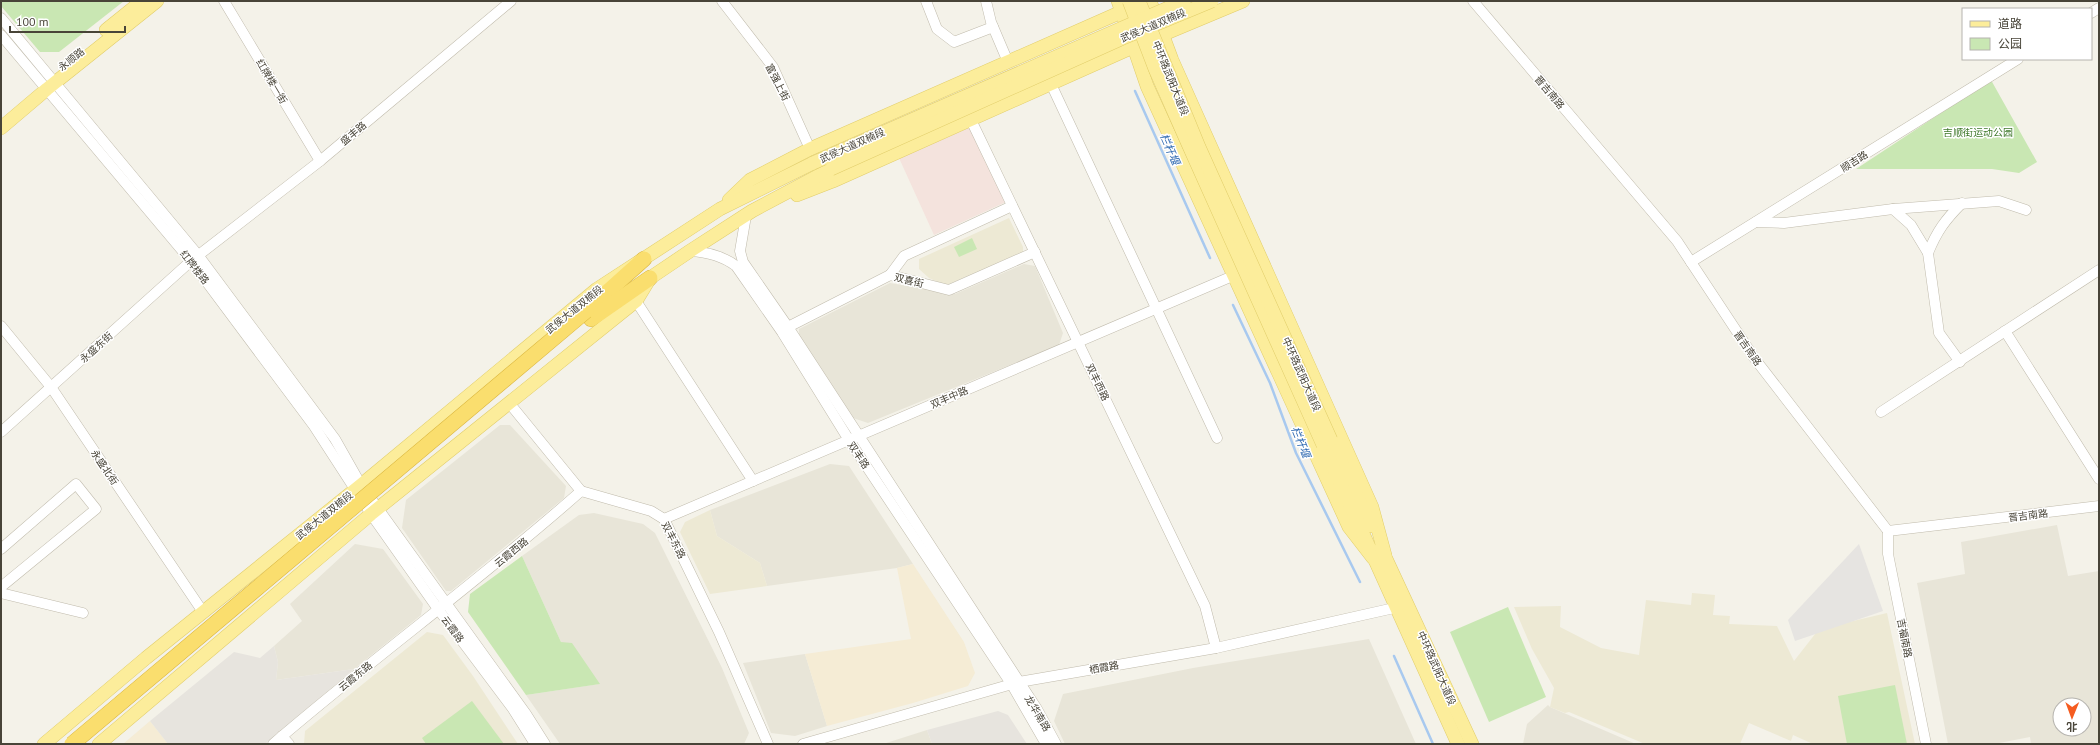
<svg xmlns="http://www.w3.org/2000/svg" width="2100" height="745" font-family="'PT Sans','Noto Sans SC',sans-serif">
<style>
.residential{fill:#e8e5d8;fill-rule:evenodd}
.commercial{fill:#f5ecd5}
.industrial{fill:#e7e4de}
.education{fill:#ede9d4}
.medical{fill:#f4e3dd}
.green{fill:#c9e7b3}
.parking{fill:#e6e4e1}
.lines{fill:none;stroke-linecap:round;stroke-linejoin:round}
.stream{stroke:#a8c9ef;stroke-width:2.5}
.minor-casing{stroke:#c0bbac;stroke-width:11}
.major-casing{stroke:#e1cd6a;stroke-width:14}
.highway-casing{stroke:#dab53d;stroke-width:16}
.minor{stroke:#fff;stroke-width:10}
.major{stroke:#fced9b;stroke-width:13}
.highway{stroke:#fade6e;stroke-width:15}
.major-bridge-casing{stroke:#e1cd6a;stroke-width:14;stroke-linecap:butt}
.highway-bridge-casing{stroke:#dab53d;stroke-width:16;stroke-linecap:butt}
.major-bridge{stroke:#fced9b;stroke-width:13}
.highway-bridge{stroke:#fade6e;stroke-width:15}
.labels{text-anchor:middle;stroke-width:3;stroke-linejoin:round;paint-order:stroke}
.street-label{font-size:10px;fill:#484438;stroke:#fff}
.park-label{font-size:10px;fill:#3f792b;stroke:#fff}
.water-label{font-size:11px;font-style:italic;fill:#326cb2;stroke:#fff}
</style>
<rect width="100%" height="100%" fill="#f4f2e9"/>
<g class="residential">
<path d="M 1024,264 L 1035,266 L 1063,333 L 1059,345 L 868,423 L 853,418 L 799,335 L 799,329 L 890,283 L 955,294 Z"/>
<path d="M 500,425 L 510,425 L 566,486 L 564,498 L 451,591 L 446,591 L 402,528 L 406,500 Z"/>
<path d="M 830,464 L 849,466 L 913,564 L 897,568 L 767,586 L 760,563 L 717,536 L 710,510 Z"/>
<path d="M 594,513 L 643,524 L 655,533 L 722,668 L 749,733 L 744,744 L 560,744 L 526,695 L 599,684 L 561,642 L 522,556 L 579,515 Z"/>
<path d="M 2057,525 L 2068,576 L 2099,571 L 2099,744 L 2031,744 L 2030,737 L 1994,744 L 1948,744 L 1917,583 L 1965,574 L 1961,542 ZM 2060,705 L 2084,705 L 2084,729 L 2060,729 Z"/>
<path d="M 355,544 L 383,549 L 423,604 L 421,615 L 354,669 L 276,680 L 278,662 L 274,646 L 302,621 L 290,604 Z"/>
<path d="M 1369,639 L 1416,744 L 1065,744 L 1054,721 L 1063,694 L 1193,668 Z"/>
<path d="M 805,654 L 827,726 L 795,736 L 771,733 L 743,663 Z"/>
<path d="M 1548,705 L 1550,707 L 1636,744 L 1523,744 L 1527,724 Z"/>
<path d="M 927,730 L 932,744 L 883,744 Z"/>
</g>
<g class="commercial">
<path d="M 913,564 L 964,642 L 975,673 L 968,686 L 913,703 L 827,726 L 805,654 L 911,639 L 897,568 Z"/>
<path d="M 150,721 L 168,744 L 123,744 Z"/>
</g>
<g class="industrial">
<path d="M 274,646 L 278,662 L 276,680 L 354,669 L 265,744 L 168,744 L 150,721 L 234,652 L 260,658 Z"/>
<path d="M 998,711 L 1008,715 L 1027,744 L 932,744 L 927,730 Z"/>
</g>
<g class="education">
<path d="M 1009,218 L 1023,247 L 1023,253 L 949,284 L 942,284 L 929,278 L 919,269 L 919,259 Z"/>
<path d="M 710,510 L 717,536 L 760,563 L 767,586 L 710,594 L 680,532 L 685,522 Z"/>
<path d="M 1692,593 L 1715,595 L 1713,615 L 1730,616 L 1729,624 L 1777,626 L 1794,661 L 1819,629 L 1887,613 L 1915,744 L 1813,744 L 1793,735 L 1791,741 L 1749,723 L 1740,744 L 1645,744 L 1569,712 L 1565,713 L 1550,707 L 1554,688 L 1532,649 L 1514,607 L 1561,606 L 1560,627 L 1601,648 L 1639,655 L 1646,600 L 1691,605 Z"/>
<path d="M 427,632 L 443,635 L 473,676 L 518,744 L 304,744 L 305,731 Z"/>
</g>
<path class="medical" d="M 973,125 L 1008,201 L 934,235 L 899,158 Z"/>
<g class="green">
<path d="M 1,1 L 124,1 L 59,52 L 40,52 L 1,6 Z"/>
<path d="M 1991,80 L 2037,162 L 2019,173 L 1992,169 L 1856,169 Z"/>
<path d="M 972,238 L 977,249 L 959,257 L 954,247 Z"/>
<path d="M 522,556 L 561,642 L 572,643 L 600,684 L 526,695 L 468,612 L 470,594 Z"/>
<path d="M 1508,607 L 1546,697 L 1489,722 L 1450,632 Z"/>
<path d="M 1895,685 L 1907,744 L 1847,744 L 1838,696 Z"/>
<path d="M 472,701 L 504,744 L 426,744 L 422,738 Z"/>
</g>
<path class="parking" d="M 1859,544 L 1883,611 L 1795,641 L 1788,620 Z"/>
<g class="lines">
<g class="stream">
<path d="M 1135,91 L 1210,258"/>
<path d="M 1233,305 L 1270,383 L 1296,453 L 1360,582"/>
<path d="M 1394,656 L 1433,744"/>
</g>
<g class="minor-casing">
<g id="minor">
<path d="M 224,1 L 320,161"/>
<path d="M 722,1 L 773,67 L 810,149"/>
<path d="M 926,1 L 937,29 L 954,42 L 993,27"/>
<path d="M 986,1 L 991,22 L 1008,62"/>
<path d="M 1473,1 L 1677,241 L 1755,359 L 1888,531"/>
<path d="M 2091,13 L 2099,8"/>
<path d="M 1,18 L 198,255 L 335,439 L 361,485 L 526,714 L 545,744"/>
<path d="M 1,35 L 191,261 L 314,426 L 371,514 L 438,609 L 513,709 L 535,744"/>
<path d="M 1051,84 L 1217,438"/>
<path d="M 971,120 L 1205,606 L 1216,648"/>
<path d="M 1893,209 L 1911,225 L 1928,253 L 1939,333 L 1960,362"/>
<path d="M 746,216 L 740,251 L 743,262 L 788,327 L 1037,709 L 1056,744"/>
<path d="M 1756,222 L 1784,223 L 1893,209 L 1999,201 L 2026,210"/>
<path d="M 690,251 C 707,252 723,256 736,266 L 782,332 L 849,440 L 1012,685 L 1046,744"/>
<path d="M 1928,253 C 1937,231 1945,220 1962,203"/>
<path d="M 1691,262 L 2018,59"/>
<path d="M 890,275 L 904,256 L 1012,206"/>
<path d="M 636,301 L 753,481"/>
<path d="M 1,326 L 51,387 L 203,612"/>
<path d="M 788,327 L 890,275 L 949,290 L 1035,252"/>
<path d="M 2005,331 L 2099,479"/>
<path d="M 510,404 L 581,491 L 651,511 L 664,519 L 719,632 L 768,744"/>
<path d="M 1881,412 L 2099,270"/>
<path d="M 1,432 L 191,261 L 320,161 L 511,1"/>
<path d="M 664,519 L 1235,275"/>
<path d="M 1888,531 L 1888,554 L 1926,744"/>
<path d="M 1888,531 L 2099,506"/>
<path d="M 1,549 L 76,484 L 96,509 L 1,587"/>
<path d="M 1,593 L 83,613"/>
<path d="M 282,736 L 289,744"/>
<path d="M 273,744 C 374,657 482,579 581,491"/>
<path d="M 803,744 L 1019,682 L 1216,648 L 1403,606"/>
</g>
</g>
<g class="major-casing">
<g id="major">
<path d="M 1118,1 L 1147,86 L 1349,527 L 1373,558"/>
<path d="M 1150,1 L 1172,60 L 1372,507 L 1385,555"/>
<path d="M 106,30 L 142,1"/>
<path d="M 1,128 L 47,89 L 157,1"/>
<path d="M 797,195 L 833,181 L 1133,47 L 1243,1"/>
<path d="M 729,200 L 750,180 L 810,149 L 1128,9"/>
<path d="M 1331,440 L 1371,526"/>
<path d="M 1323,445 L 1458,744"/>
<path d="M 1381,548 L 1472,744"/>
<path d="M 44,744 L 146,658 L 361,485 L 597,289 L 720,209 L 813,163"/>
<path d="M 99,744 L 371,514 L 636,301 L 650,278 L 690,251 L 752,211 L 831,169"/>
</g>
</g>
<g class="highway-casing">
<g id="highway">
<path d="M 586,311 L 644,259"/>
<path d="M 591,319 L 650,278"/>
</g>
</g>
<use href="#minor" class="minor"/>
<use href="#major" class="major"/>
<use href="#highway" class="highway"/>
<g class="major-bridge-casing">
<g id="major-bridge">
<path d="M 1129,1 L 1155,69 L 1188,144 L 1323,445"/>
<path d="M 1139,1 L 1199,147 L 1331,440"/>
<path d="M 813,163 L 1184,1"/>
<path d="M 831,169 L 1123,38 L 1212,1"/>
</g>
</g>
<g class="highway-bridge-casing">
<path id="highway-bridge" d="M 72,744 L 586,311"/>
</g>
<use href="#major-bridge" class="major-bridge"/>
<use href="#highway-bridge" class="highway-bridge"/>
</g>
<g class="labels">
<g class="street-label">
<text transform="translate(1153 25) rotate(-23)" y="4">武侯大道双楠段</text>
<text transform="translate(71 59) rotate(-39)" y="4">永顺路</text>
<text transform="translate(1171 78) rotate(68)" y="4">中环路武阳大道段</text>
<text transform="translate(272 81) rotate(59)" y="4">红牌楼一街</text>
<text transform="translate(778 82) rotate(63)" y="4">富强上街</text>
<text transform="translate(1550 92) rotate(50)" y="4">晋吉南路</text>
<text transform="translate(353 133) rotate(-40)" y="4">盛丰路</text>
<text transform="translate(852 145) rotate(-24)" y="4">武侯大道双楠段</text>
<text transform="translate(1854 161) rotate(-32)" y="4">顺吉路</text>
<text transform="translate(195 267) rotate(52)" y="4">红牌楼路</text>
<text transform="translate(909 280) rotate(14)" y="4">双喜街</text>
<text transform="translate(574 309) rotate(-39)" y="4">武侯大道双楠段</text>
<text transform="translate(96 347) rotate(-42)" y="4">永盛东街</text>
<text transform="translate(1748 348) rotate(55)" y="4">晋吉南路</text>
<text transform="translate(1302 374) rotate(66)" y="4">中环路武阳大道段</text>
<text transform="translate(1098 382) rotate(64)" y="4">双丰西路</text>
<text transform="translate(949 397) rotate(-23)" y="4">双丰中路</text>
<text transform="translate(859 455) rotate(56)" y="4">双丰路</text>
<text transform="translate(105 467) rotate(56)" y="4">永盛北街</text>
<text transform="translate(324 515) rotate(-39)" y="4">武侯大道双楠段</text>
<text transform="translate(2028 515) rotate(-7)" y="4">晋吉南路</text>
<text transform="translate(674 540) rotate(63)" y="4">双丰东路</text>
<text transform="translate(511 552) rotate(-39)" y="4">云霞西路</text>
<text transform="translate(453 629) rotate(53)" y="4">云霞路</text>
<text transform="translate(1905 638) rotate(79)" y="4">吉福南路</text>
<text transform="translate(1104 667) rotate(-10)" y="4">栖霞路</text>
<text transform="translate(1437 668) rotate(66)" y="4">中环路武阳大道段</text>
<text transform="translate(355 676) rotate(-39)" y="4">云霞东路</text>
<text transform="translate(1038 713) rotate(59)" y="4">龙华南路</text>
</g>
<g class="park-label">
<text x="1978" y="136">吉顺街运动公园</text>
</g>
<g class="water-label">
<text transform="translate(1170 149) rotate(66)" y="4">栏杆堰</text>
<text transform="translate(1301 442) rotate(68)" y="4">栏杆堰</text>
</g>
</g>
<rect width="2100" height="745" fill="none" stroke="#484438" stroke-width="4"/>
<rect x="1962" y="8" width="130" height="52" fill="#ffffff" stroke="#b6b4af"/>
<rect x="1970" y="21" width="20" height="6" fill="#fced9b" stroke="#b6b4af"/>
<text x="1998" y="28" font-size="12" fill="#484438">道路</text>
<rect x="1970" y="38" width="20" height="12" fill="#c9e7b3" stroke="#b6b4af"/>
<text x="1998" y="48" font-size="12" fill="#484438">公园</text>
<g transform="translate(2072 717) rotate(181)"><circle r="19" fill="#ffffff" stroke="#b6b4af"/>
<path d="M0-3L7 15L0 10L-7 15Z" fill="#f55c20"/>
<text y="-6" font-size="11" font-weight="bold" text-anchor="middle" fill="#484438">北</text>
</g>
<path d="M10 26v6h115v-6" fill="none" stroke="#484438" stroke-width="2"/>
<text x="16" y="26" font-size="12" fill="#484438" stroke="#ffffff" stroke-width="3" paint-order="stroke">100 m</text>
</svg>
